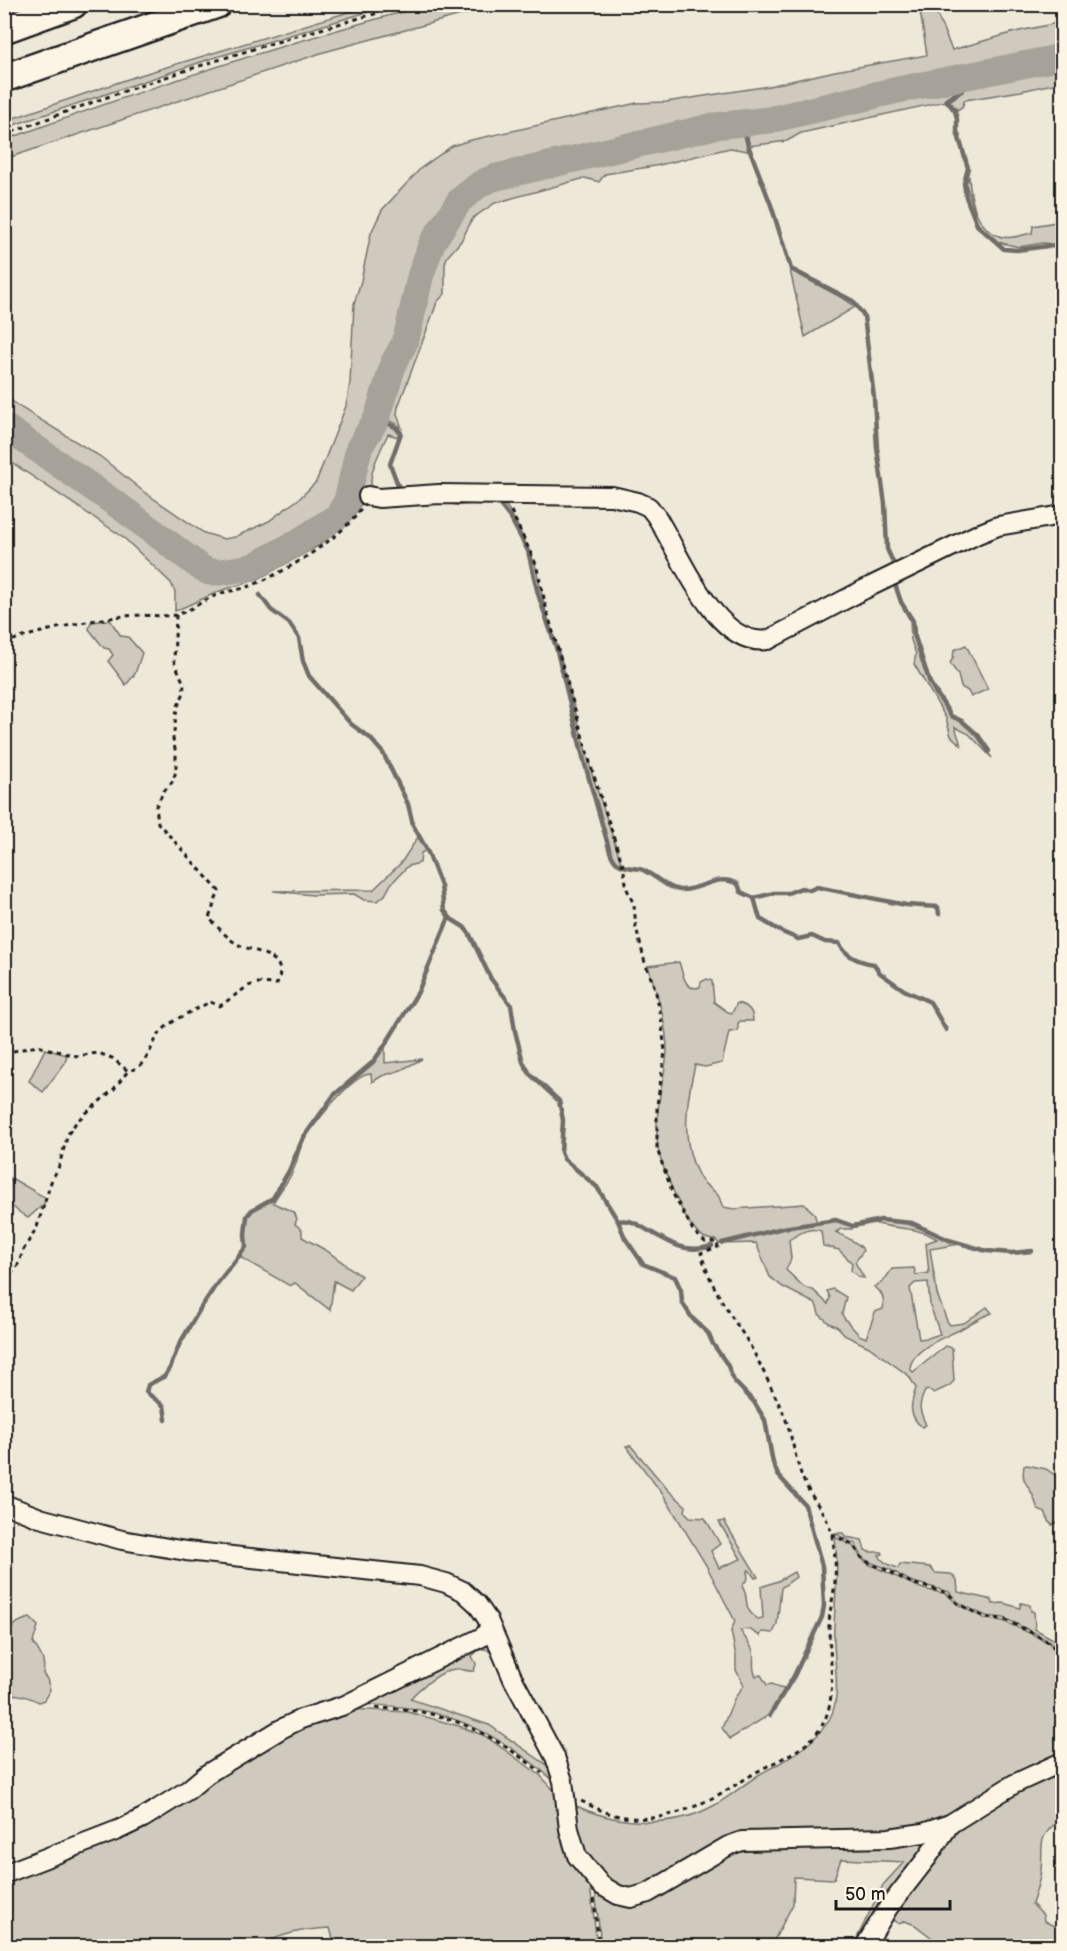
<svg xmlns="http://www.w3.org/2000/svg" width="1067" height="1951" font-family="'Balsamiq Sans',sans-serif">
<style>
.green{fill:#cfcabd;stroke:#76736c;stroke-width:1.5;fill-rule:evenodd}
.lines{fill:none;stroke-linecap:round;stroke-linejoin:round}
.stream{stroke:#6f6c67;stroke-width:4.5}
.river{stroke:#a7a299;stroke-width:27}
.minor-casing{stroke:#1c1c1c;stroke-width:22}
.highway-casing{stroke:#1c1c1c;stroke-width:32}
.path{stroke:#1c1c1c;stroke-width:3;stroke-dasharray:4.5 4.5;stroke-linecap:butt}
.minor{stroke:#fcf5e5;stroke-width:18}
.highway{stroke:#fcf5e5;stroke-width:27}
</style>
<rect width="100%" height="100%" fill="#eee8d9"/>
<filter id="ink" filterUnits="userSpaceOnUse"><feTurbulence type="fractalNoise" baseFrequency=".0167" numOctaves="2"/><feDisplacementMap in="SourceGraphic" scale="12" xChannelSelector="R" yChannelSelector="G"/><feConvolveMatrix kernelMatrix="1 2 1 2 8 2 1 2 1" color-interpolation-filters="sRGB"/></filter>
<g filter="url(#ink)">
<g class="green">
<path d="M 372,5 L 391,5 L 210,59 L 5,128 L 5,121 L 137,76 Z"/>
<path d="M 429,5 L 498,5 L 324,52 L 5,159 L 5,140 L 27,132 C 159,84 293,40 429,5 Z"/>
<path d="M 919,5 L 933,5 L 952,50 L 1015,32 L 1062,22 L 1062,55 L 892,88 L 769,118 L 715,124 L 493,176 L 479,182 L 458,199 L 430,242 L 418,276 L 407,326 L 402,343 L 392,361 L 375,417 L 357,447 L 344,500 L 336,515 L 297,540 L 251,565 L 221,570 L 210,570 L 201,565 L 127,509 L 5,423 L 5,395 L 18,406 L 101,457 L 144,492 L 204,533 L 224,539 L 235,537 L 269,521 L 300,498 L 316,482 L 346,406 L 350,383 L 354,304 L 361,281 L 371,233 L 382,210 L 421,168 L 452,146 L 467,141 L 637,103 L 666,102 L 769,86 L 835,71 L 927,55 Z"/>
<path d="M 1062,60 L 1062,82 L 1021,91 L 965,100 L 962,107 L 957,110 L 950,101 L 964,91 L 962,79 Z"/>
<path d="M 958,81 L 961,89 L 946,99 L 946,101 L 801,133 L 787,141 L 749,146 L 747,126 L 771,124 L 895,94 Z"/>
<path d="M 742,127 L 748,151 L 730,148 L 655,166 L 605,174 L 599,182 L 585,178 L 495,203 L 473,218 L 461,241 L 447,257 L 445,264 L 445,294 L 437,302 L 435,308 L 398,407 L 397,414 L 402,428 L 395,423 L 380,418 L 397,363 L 407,342 L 412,327 L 423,274 L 434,245 L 452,217 L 467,200 L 482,189 L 501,181 L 716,129 Z"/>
<path d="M 969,176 C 970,198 976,228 999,236 C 1009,240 1022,235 1032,233 L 1033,226 L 1062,221 L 1062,245 L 1043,243 L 1019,247 L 998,242 L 978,224 L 966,184 Z"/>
<path d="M 790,270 L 846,300 L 855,307 L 805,337 Z"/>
<path d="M 378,420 L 394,427 L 398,433 L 398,437 L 388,434 C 382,447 367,475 372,488 L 367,493 L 357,511 L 347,523 L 318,546 L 258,579 L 220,591 L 175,611 L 175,592 L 171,583 L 123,537 L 5,458 L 4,431 L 130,519 L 192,566 L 216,576 L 251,571 L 253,575 L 257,574 L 255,568 L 275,559 L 340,517 L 348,502 L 361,450 Z"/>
<path d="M 495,497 L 507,507 L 515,520 L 535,564 L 546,612 L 562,662 L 592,774 L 622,865 L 615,862 L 610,851 L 584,761 L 556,647 L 538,594 L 528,551 L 522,537 L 506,512 L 493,502 L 458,503 L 448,501 Z"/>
<path d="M 900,602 L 912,621 L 913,634 L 924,670 L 935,695 L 951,716 L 962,721 L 977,736 L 992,758 L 969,734 L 955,727 L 961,745 L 951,736 L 946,718 L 914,664 L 916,654 L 911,640 L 910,621 Z"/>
<path d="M 110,620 L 121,636 L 128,637 L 142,653 L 135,674 L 126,685 L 108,661 L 113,655 L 109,649 L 104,648 L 89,629 L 91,622 Z"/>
<path d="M 966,645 L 988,689 L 971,697 L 968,691 L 961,687 L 958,675 L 950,663 L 953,658 L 954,650 Z"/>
<path d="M 418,837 L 427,850 L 421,853 L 420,863 L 408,866 L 391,884 L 385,895 L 377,901 L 364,900 L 354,894 L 313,895 L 273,891 L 373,890 L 401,863 Z"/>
<path d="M 679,962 C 683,973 684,992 700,987 L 701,982 L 707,979 L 712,981 L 714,1002 L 728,1012 L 732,1013 L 737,1003 C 747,1006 753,1009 753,1021 L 741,1021 L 738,1023 L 738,1031 L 729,1032 L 722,1063 L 705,1067 L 695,1065 C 686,1102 680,1143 700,1178 C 705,1186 711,1188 717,1194 C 720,1197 721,1203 723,1207 L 734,1209 L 804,1204 L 814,1213 L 817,1223 L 783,1228 L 779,1230 L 836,1220 L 853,1226 L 852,1229 L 841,1229 L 836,1232 C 843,1236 857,1242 862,1248 L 863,1251 L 855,1262 L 864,1278 L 859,1277 L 851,1271 L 852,1263 L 839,1250 L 823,1246 L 821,1231 C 810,1226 798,1234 789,1240 L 791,1259 L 786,1270 L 804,1287 L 813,1290 L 828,1304 L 830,1297 L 827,1291 L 833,1289 L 846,1297 L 842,1314 L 844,1318 L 859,1335 L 866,1338 L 875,1312 L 883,1309 C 885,1300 882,1291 874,1287 L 883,1282 L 892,1269 L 914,1268 L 916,1275 L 929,1273 L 926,1243 L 937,1239 C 912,1224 895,1231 871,1222 C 904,1215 930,1235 960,1244 L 930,1249 L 937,1294 L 947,1321 L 950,1325 L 964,1323 L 987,1307 L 992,1313 C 979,1317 969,1325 957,1331 C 943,1338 910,1350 910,1369 L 913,1372 L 946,1346 L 952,1348 L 954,1381 L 949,1386 L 934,1393 L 929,1390 L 925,1391 C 917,1408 920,1411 926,1425 L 922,1427 C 907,1415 911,1403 916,1388 L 909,1376 L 869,1347 L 846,1336 L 838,1327 L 829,1323 L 819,1314 L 816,1304 L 783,1287 L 770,1277 L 756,1243 L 719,1244 L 716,1240 C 699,1240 691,1227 683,1212 C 676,1197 660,1164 658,1148 C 656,1134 657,1116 659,1102 C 661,1085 666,1068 667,1052 C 667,1022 657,994 648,966 ZM 928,1282 L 930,1305 L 940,1334 L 928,1338 L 919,1339 L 910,1288 L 915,1283 Z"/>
<path d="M 385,1046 L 385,1063 L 422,1059 L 401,1070 L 382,1076 L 372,1082 L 371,1074 C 353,1073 310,1128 302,1145 C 298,1153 297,1163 293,1171 C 288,1182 279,1192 273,1203 L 294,1212 L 297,1219 L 295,1224 L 302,1230 L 302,1237 L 327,1251 L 361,1276 L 351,1290 L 334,1281 L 330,1310 L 295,1283 L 290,1286 L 240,1257 L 246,1247 L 245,1234 L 247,1217 L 252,1211 L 273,1198 L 289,1171 L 303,1138 L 334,1096 L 373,1063 Z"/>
<path d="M 45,1049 L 67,1055 L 65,1063 L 43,1092 L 29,1081 Z"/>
<path d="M 11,1178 L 46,1198 L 44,1204 L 28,1218 C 9,1206 0,1200 11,1178 Z"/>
<path d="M 626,1446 L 631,1446 L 668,1490 L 686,1506 L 685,1512 L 690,1517 L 705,1518 L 720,1544 L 711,1551 L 719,1568 L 741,1559 L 719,1522 L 724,1521 L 758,1577 L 755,1578 L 749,1570 L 747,1572 L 748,1578 L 742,1586 C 751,1600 740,1607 758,1619 L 763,1618 L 761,1587 L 778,1581 L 794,1572 L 796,1577 L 781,1588 L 777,1624 L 773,1633 L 762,1632 L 760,1636 L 749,1629 L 740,1630 C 744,1637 750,1643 753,1651 C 755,1660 751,1668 756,1676 L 761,1675 L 767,1685 L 772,1684 L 779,1688 L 785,1689 L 769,1715 L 730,1739 L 722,1728 L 734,1699 L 744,1685 L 736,1670 L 736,1656 L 731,1631 L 735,1621 L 706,1565 L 664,1496 Z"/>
<path d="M 1027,1465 L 1046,1469 L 1062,1480 L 1062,1521 L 1052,1525 L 1048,1521 L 1046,1513 L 1038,1510 C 1036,1504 1034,1496 1030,1490 C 1024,1481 1022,1478 1024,1466 Z"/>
<path d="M 834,1533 L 843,1533 L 846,1537 L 862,1540 L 865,1550 L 869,1552 L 882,1552 L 883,1554 L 879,1555 C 882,1562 890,1566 898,1568 L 900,1564 L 930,1567 L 935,1573 L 951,1574 L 957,1580 L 958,1592 L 992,1600 L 993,1604 L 1003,1603 L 1020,1608 L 1021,1603 L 1030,1605 L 1031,1611 L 1034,1612 L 1035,1629 L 1062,1644 L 1062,1650 L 1035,1633 L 1004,1618 L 986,1616 L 973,1610 L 958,1602 L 949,1592 L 910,1581 L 889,1569 L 872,1563 L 864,1559 L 855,1544 Z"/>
<path d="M 835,1537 L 853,1546 L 863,1560 L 871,1565 L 923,1589 L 947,1594 L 957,1604 L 972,1612 L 986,1619 L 1003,1621 L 1034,1635 L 1049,1643 L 1057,1652 L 1062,1653 L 1062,1758 L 920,1831 L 761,1836 L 627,1895 L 580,1858 L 570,1803 C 614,1825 671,1830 715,1805 C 731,1796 744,1784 760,1774 C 787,1759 814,1746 830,1718 C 843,1694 832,1654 834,1628 C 835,1596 839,1568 835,1537 Z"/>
<path d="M 30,1618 L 38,1626 L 33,1642 C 40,1653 46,1661 43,1674 L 47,1679 L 50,1690 L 44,1700 L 39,1702 C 28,1697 16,1692 5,1696 L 5,1640 L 10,1640 C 8,1626 18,1621 30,1618 Z"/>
<path d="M 489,1635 L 493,1654 L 486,1649 L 479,1650 L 472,1656 L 476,1664 L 474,1671 C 467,1672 461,1668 455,1669 C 442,1670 418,1689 410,1699 L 489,1725 L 547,1765 L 560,1778 L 554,1781 C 512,1744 464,1715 408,1708 C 391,1705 374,1705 357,1704 Z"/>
<path d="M 350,1709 L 408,1712 L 459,1726 L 485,1736 L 540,1775 L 558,1795 L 589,1875 L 597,1946 L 335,1946 L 330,1928 C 305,1929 280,1934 259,1946 L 5,1946 L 5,1877 L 119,1832 L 282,1731 Z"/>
<path d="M 1062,1764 L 1062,1818 C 1032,1841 1046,1845 1040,1876 C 1038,1885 1035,1895 1032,1904 L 1043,1915 L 1044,1921 L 1062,1930 L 1062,1946 L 934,1946 L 936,1941 L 915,1925 L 905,1921 L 899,1924 L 887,1917 L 955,1828 Z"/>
<path d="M 942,1830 L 862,1946 L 853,1946 L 883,1885 L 904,1862 L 841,1859 L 834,1879 L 794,1877 L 793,1904 L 771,1946 L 601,1946 L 594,1880 L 615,1898 L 730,1847 Z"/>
</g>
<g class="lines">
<g class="stream">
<path d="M 960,77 L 962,90 L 946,100 L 955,111 L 957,119 L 957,131 L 968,168 L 964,183 L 966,197 L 977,225 L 1004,249 L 1017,250 L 1048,246 L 1062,247"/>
<path d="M 743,123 L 748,145 L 771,205 L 791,269 L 853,301 L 864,316 L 874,398 L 877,448 L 885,504 L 887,549 L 893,562 L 894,570"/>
<path d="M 377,418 L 397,428 L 401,433 L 390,464 L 401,493"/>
<path d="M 450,502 L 458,504 L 468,503"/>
<path d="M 491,502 L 500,505 L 511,519 L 528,551 L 538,594 L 556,647 L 584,761 L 610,852 C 612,856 613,860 617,863 C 625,869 635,867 643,870 C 656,876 666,888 680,890 C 699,892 717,872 738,884 L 741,892 L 754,898 L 760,919 L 782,932 L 798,939 L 812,936 L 825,942 L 839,943 C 846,957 859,962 874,964 L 880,973 L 904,990 L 930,1002 L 946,1030"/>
<path d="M 252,567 L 256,574"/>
<path d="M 894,581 L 901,602 L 913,621 L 914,634 L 930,683 L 951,716 L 962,721 L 978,735 L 989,751"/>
<path d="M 260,595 L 271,610 L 289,623 L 299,638 L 303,661 L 309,676 L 351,724 L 370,738 L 383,753 L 408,804 L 413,825 L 427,850 L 441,886 L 444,910 L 451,919 L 464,927 L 469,933 L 491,979 L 511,1005 L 515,1031 L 523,1062 L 530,1074 L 559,1101 L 563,1120 L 561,1152 L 564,1159 L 597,1187 L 618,1221 L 625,1238 L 643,1264 L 675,1277 L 681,1290 L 682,1302 L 692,1318 L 708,1333 L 713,1344 L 727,1364 L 734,1381 L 754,1402 L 765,1420 L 773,1463 L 778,1475 L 805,1505 L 822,1566 L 824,1606 L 822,1617 L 794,1676 L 770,1715"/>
<path d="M 754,898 L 774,893 L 788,893 L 801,888 L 810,890 L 817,887 L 906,905 L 938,907 L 939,914"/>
<path d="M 618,1221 C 632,1219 638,1225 649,1231 C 671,1244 687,1254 712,1246"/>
<path d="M 722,1243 L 783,1228 L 836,1220 L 853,1226 L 881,1220 L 912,1223 L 949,1240 L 987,1251 L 1012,1253 L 1032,1251"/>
<path d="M 166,1420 L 164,1406 L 146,1392 L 148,1385 L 165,1376 L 170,1368 L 179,1345 L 200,1309 L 216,1285 L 246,1247 L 245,1234 L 247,1216 L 252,1210 L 273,1198 L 289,1171 L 303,1138 L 334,1095 L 373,1062 L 385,1045 L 418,992 L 449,917"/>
</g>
<path class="river" d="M 4,426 L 126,511 L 200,567 L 209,572 L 221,572 L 252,567 L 298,542 L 338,516 L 347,501 L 359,448 L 377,418 L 394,362 L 404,344 L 409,327 L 420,277 L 432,243 L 460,200 L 480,184 L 493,178 L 715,126 L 769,120 L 893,91 L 1062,57"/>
<g class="minor-casing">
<g id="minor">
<path d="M 368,496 L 379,498 L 439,494 L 612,496 L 638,502 L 649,507 L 656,516 C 680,553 716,649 768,640 L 865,589 L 978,534 L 998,526 L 1062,515"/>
<path d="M 4,1504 L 40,1518 L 122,1540 L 186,1551 L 420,1576 L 446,1583 L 463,1591 L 477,1604 L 488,1620 L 513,1679 L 555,1757 L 563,1781 L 569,1829 L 577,1856 L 601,1885 L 618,1895 L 631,1898 L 648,1893 L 728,1846 L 742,1841 L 889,1838 L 923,1833 L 950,1824 L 1014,1784 L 1062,1762"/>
<path d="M 4,1874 L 118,1830 L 143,1818 L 188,1790 L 207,1774 L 281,1729 L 301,1719 L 345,1705 L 484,1636 L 489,1628 L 488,1620"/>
<path d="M 865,1946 L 888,1908 L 927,1858 L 950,1824"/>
</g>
</g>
<g class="highway-casing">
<g id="highway">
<path d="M 4,29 L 73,4"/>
<path d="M 4,78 L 217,4"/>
</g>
</g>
<g class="path">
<path d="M 4,135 C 137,84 274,40 412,4"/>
<path d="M 511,511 L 536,564 L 547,611 L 593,773 L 623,866 L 627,889 L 634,905 L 636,927 L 645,963 L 655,988 L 661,1017 L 665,1052 L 657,1105 L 657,1149 L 673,1194 L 694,1232 L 705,1242 L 717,1242 L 718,1247 L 701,1253 C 710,1285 727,1310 745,1337 C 759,1360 770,1386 782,1410 C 792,1432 794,1457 803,1479 C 811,1499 828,1514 832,1536 C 835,1551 836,1566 835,1581 C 834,1596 829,1611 829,1626 C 829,1669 844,1718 802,1747 C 786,1758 767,1765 750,1776 C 710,1801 664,1828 615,1815 C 603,1812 592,1806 581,1801"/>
<path d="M 4,643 C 44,630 84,621 125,616 C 140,614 164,617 176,615 C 190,611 203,600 217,595 C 226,591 235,591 244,588 C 277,578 342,538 361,509"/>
<path d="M 4,1053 L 37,1046 L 77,1056 L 98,1053 L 112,1058 L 128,1071 C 149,1067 149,1046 161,1032 C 172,1019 195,1010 210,1002 L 220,1006 L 248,986 L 258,983 L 277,984 C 290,954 255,953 237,944 C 227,938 217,926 209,918 L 219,891 L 158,823 L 156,806 L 164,791 L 173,781 L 176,771 L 176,754 L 173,739 L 177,708 L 183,695 L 184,684 L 174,661 L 176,615"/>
<path d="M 4,1280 L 17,1267 L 24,1249 L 37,1227 L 52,1179 L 58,1169 L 68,1134 L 77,1121 L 114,1089 L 128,1071"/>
<path d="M 832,1534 L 853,1545 L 863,1559 L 871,1564 L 889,1571 L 911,1583 L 948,1593 L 957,1603 L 986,1618 L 1004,1619 L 1034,1634 L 1049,1642 L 1057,1651 L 1062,1652"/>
<path d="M 376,1708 C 387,1709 398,1708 409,1710 C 462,1717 501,1741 542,1773"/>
<path d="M 594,1899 L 599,1946"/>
</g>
<use href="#minor" class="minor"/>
<use href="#highway" class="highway"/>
</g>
</g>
<rect width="1067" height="1951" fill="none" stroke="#fcf5e5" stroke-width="24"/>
<rect x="12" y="12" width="1043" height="1927" fill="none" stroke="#1c1c1c" stroke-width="2" filter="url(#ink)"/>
<path d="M836 1900v9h114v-9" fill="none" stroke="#1c1c1c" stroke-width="3"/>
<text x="845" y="1900" font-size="18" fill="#1c1c1c" stroke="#fcf5e5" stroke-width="4.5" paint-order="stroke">50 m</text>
</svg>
